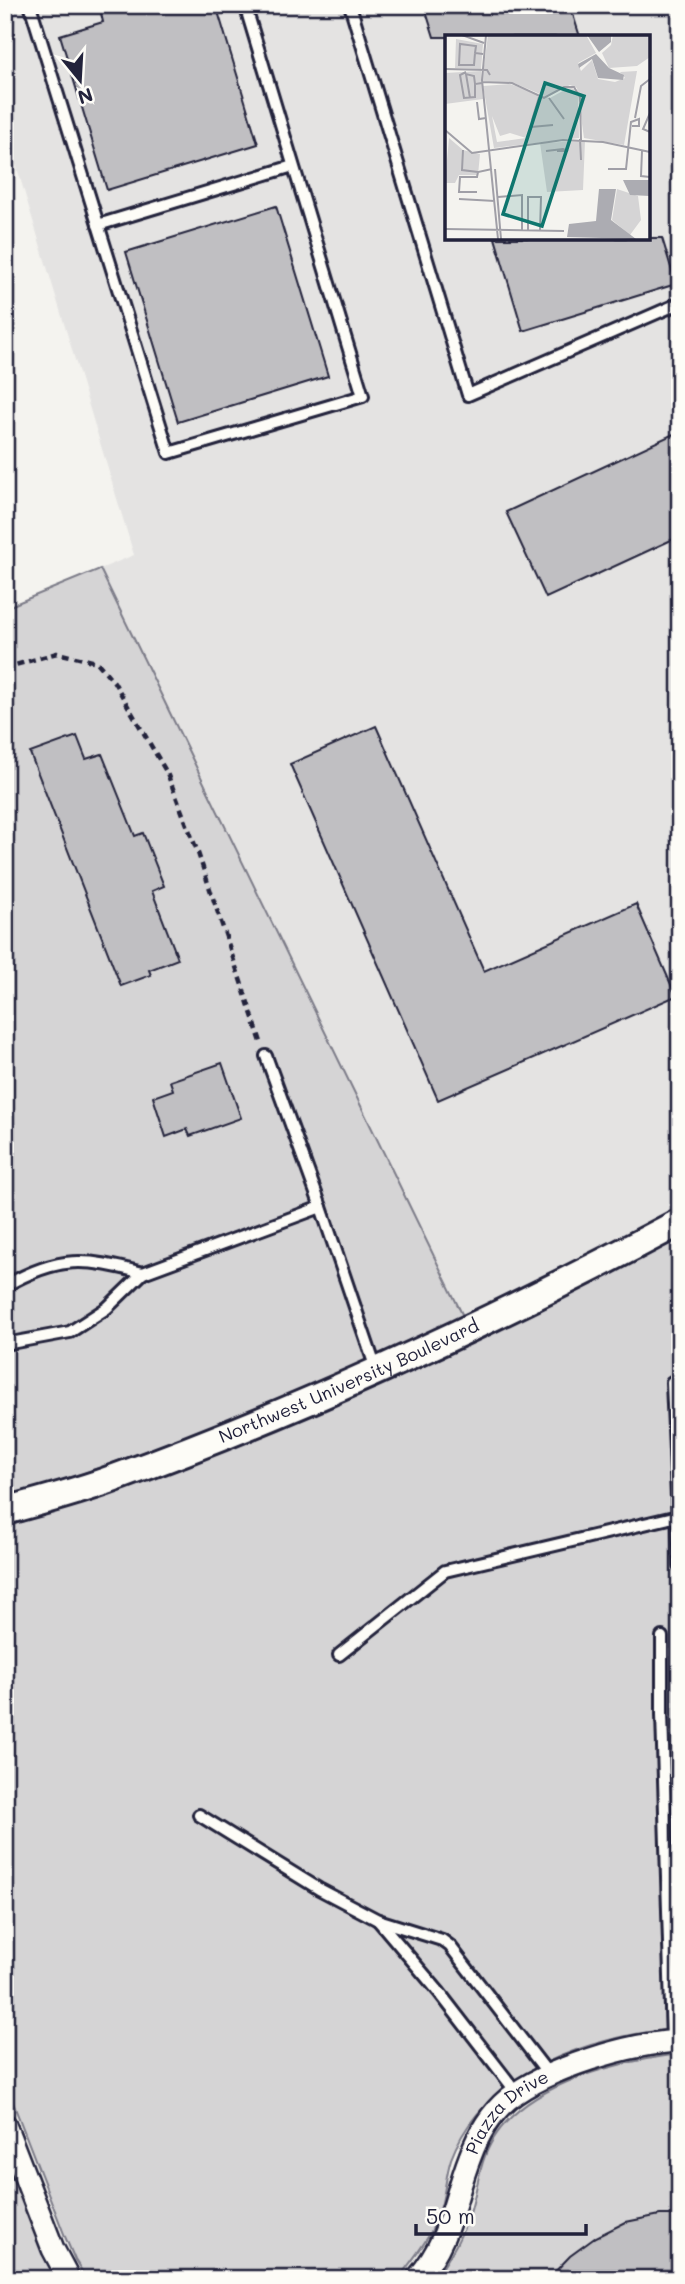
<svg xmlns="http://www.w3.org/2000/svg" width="685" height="2284" font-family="Mali,sans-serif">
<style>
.built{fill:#e4e3e2;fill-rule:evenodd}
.green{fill:#d5d4d5;stroke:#7c7b88;stroke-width:2}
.building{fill:#c0bfc2;stroke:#22223b;stroke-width:2}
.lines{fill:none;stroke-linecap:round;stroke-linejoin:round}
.service-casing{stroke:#22223b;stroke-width:16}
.minor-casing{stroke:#22223b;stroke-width:26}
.tertiary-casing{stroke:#22223b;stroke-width:32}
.path{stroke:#22223b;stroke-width:4.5;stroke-dasharray:7 5;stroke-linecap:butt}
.service{stroke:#fdfcf7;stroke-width:10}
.minor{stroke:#fdfcf7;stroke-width:21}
.tertiary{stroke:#fdfcf7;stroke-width:26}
.labels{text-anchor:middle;stroke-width:7;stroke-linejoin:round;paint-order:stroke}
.street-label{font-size:18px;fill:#22223b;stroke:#fdfcf7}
.inset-road{fill:none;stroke:#a09fa7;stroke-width:2}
.view{fill:#0f766e;fill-opacity:0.15;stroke:#0f766e;stroke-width:3.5}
.inset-edge{fill:none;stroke:#22223b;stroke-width:3.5}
</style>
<rect width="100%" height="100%" fill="#f4f3ef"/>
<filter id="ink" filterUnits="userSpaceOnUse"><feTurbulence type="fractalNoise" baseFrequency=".0143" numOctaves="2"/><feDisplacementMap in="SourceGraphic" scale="14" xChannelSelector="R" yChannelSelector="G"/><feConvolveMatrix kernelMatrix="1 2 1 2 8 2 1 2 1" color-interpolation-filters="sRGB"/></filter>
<g filter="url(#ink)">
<path class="built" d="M 5,5 L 680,5 L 680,1207 L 590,1255 L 463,1316 L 100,569 L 134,555 L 5,128 ZM 447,37 L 648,37 L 648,238 L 447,238 Z"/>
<g class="green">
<path d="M 100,569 L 463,1316 C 314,1388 162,1450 5,1499 L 5,608 Z"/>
<path d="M 680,1237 L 680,2028 C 593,2036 485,2069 451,2159 C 445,2178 445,2198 438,2216 C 429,2240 413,2259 398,2279 L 87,2279 L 75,2260 L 66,2239 L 5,2082 L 5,1527 C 240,1454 463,1352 680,1237 Z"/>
<path d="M 680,2054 L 680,2279 L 435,2279 C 449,2259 462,2236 470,2213 C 476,2194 478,2174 485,2156 C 511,2086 614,2062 680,2054 Z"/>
<path d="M 5,2157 L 41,2249 L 56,2279 L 5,2279 Z"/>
</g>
<g class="building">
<path d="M 113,5 L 216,5 L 258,144 L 107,190 L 60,35 L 103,22 L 100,9 Z"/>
<path d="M 424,5 L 570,5 L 580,37 L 434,37 Z"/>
<path d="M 276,206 L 328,376 L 178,422 L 126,252 Z"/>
<path d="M 495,238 L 662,238 L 676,284 L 523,331 Z"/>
<path d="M 680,431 L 680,536 L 546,598 L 506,512 Z"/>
<path d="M 376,726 L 484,971 L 636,904 L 676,996 L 438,1100 L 290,764 Z"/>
<path d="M 77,736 L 86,759 L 102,754 L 135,836 L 143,833 L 164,886 L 152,891 L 178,959 L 149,970 L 151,975 L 121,986 L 30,753 Z"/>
<path d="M 222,1063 L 241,1118 L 190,1136 L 187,1129 L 166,1137 L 153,1097 L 173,1090 L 170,1081 Z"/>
<path d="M 660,2215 L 680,2215 L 680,2279 L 548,2279 L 570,2256 L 596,2237 L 626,2222 Z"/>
</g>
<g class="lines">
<g class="service-casing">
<g id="service">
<path d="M 30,5 L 169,453 L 363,396 L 245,5"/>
<path d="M 350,5 L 468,395 L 680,303"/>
<path d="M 98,225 L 293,166"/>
<path d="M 266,1056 L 321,1207 L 376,1369"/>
<path d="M 5,1286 C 59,1255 85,1258 143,1273"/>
<path d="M 5,1344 L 70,1332 L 107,1308 L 143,1273 L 321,1207"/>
<path d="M 672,1382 L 680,1567"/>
<path d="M 662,1637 L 662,1714 L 672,2041"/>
<path d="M 339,1655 L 445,1571 L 678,1516"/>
<path d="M 199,1815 L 319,1889 L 378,1920 L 442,1940 L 450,1946 L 550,2076"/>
<path d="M 378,1920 L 439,1992 L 517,2093"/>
</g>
</g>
<g class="minor-casing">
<g id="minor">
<path d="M 5,2125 L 53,2249 L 69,2279"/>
<path id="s1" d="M 417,2279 C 452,2238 452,2203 470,2157 C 478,2135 490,2114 508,2099 C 547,2068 631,2043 680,2041"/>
</g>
</g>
<g class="tertiary-casing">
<g id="tertiary">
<path id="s2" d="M 5,1511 C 41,1501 77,1492 112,1479 C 307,1408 496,1320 680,1222"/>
</g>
</g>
<path class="path" d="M 5,668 L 57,653 L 97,662 L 114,682 L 167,773 L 198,853 L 261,1042"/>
<use href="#service" class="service"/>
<use href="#minor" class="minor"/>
<use href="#tertiary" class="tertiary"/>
</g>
</g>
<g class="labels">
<g class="street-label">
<text dy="6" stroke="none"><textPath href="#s2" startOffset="368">Northwest University Boulevard</textPath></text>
<text dy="6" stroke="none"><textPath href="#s1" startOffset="194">Piazza Drive</textPath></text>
</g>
</g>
<g transform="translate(445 35)">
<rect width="205" height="205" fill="#f4f3ef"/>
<path d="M 43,0 L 141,0 L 151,18 L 133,28 L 136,36 L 147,25 L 153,44 L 170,47 L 180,43 L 175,37 L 192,36 L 179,110 L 139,103 L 132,53 L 125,50 L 102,62 L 69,48 L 37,46 ZM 168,0 L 205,0 L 205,22 L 192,31 L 164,33 L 157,18 L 166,10 ZM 11,4 L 38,9 L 36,34 L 10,33 ZM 36,36 L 38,64 L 0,69 L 0,38 ZM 65,49 L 105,63 L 125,52 L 133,56 L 134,103 L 49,113 L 38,51 ZM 47,81 L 55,101 L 65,98 L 81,103 L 52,107 ZM 4,103 L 18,115 L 35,119 L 33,140 L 14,140 L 10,148 L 0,148 ZM 140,106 L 138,155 L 102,157 L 95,108 ZM 172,154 L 193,161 L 196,185 L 185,200 L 167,185 Z" fill="#d5d4d5" fill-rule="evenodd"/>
<path d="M 142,0 L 166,0 L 166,7 L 154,17 ZM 151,19 L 164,33 L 179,40 L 178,45 L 153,43 L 147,24 L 134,33 L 133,29 ZM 178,145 L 205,145 L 205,161 L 185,160 ZM 154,154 L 171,154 L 166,185 L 191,204 L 122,202 L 124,189 L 151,186 Z" fill="#acacb2"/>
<path class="inset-road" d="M 17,0 L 39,8M 41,0 L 37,45 L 53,204M 30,18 L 29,30 L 14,30 L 15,9 L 31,11 L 30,18 L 38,19M 0,34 L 42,35 L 45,40M 21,37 L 15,40 L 19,63 L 30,62 L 30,49 L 37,48M 37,47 L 67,48 L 99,63 L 119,52 L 129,52 L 135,62 L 136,105M 25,63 L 21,39 L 29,41 L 30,49M 104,63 L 119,84M 32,67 L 34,84 L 41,83M 205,78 L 198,94 L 205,97M 190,83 L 196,51 L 205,44M 87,85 L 94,62M 86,92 L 108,90M 0,95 L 27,118 L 118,105 L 158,107 L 205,117M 135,104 L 136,125M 18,115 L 17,135 L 33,137M 101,116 L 118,114 L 123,116 L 112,116M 197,116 L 196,141 L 205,142M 50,134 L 56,204M 163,134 L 181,134 L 186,87 L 194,84 L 194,91 L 187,91M 32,157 L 14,157 L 15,142 L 32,142 L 33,137 L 47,134M 53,162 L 77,160 L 77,195M 14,164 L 50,166M 0,194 L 119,196M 83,195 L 83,162 L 96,162 L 95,196"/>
<path class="view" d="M 100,48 L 139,61 L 97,191 L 58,179 Z"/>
<rect width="205" height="205" class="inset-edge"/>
</g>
<rect width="685" height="2284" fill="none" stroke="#fdfcf7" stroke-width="28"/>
<rect x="14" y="14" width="657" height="2256" fill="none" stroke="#22223b" stroke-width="2.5" filter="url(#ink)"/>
<g transform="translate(80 80) rotate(162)" stroke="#fdfcf7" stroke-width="5" paint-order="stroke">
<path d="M0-5L12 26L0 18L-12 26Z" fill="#22223b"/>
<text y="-10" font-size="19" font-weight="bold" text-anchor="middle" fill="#22223b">N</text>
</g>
<path d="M416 2224v10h170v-10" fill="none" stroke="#22223b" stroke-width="3.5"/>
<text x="426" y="2224" font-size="21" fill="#22223b" stroke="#fdfcf7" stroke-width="5" paint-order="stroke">50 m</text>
</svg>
